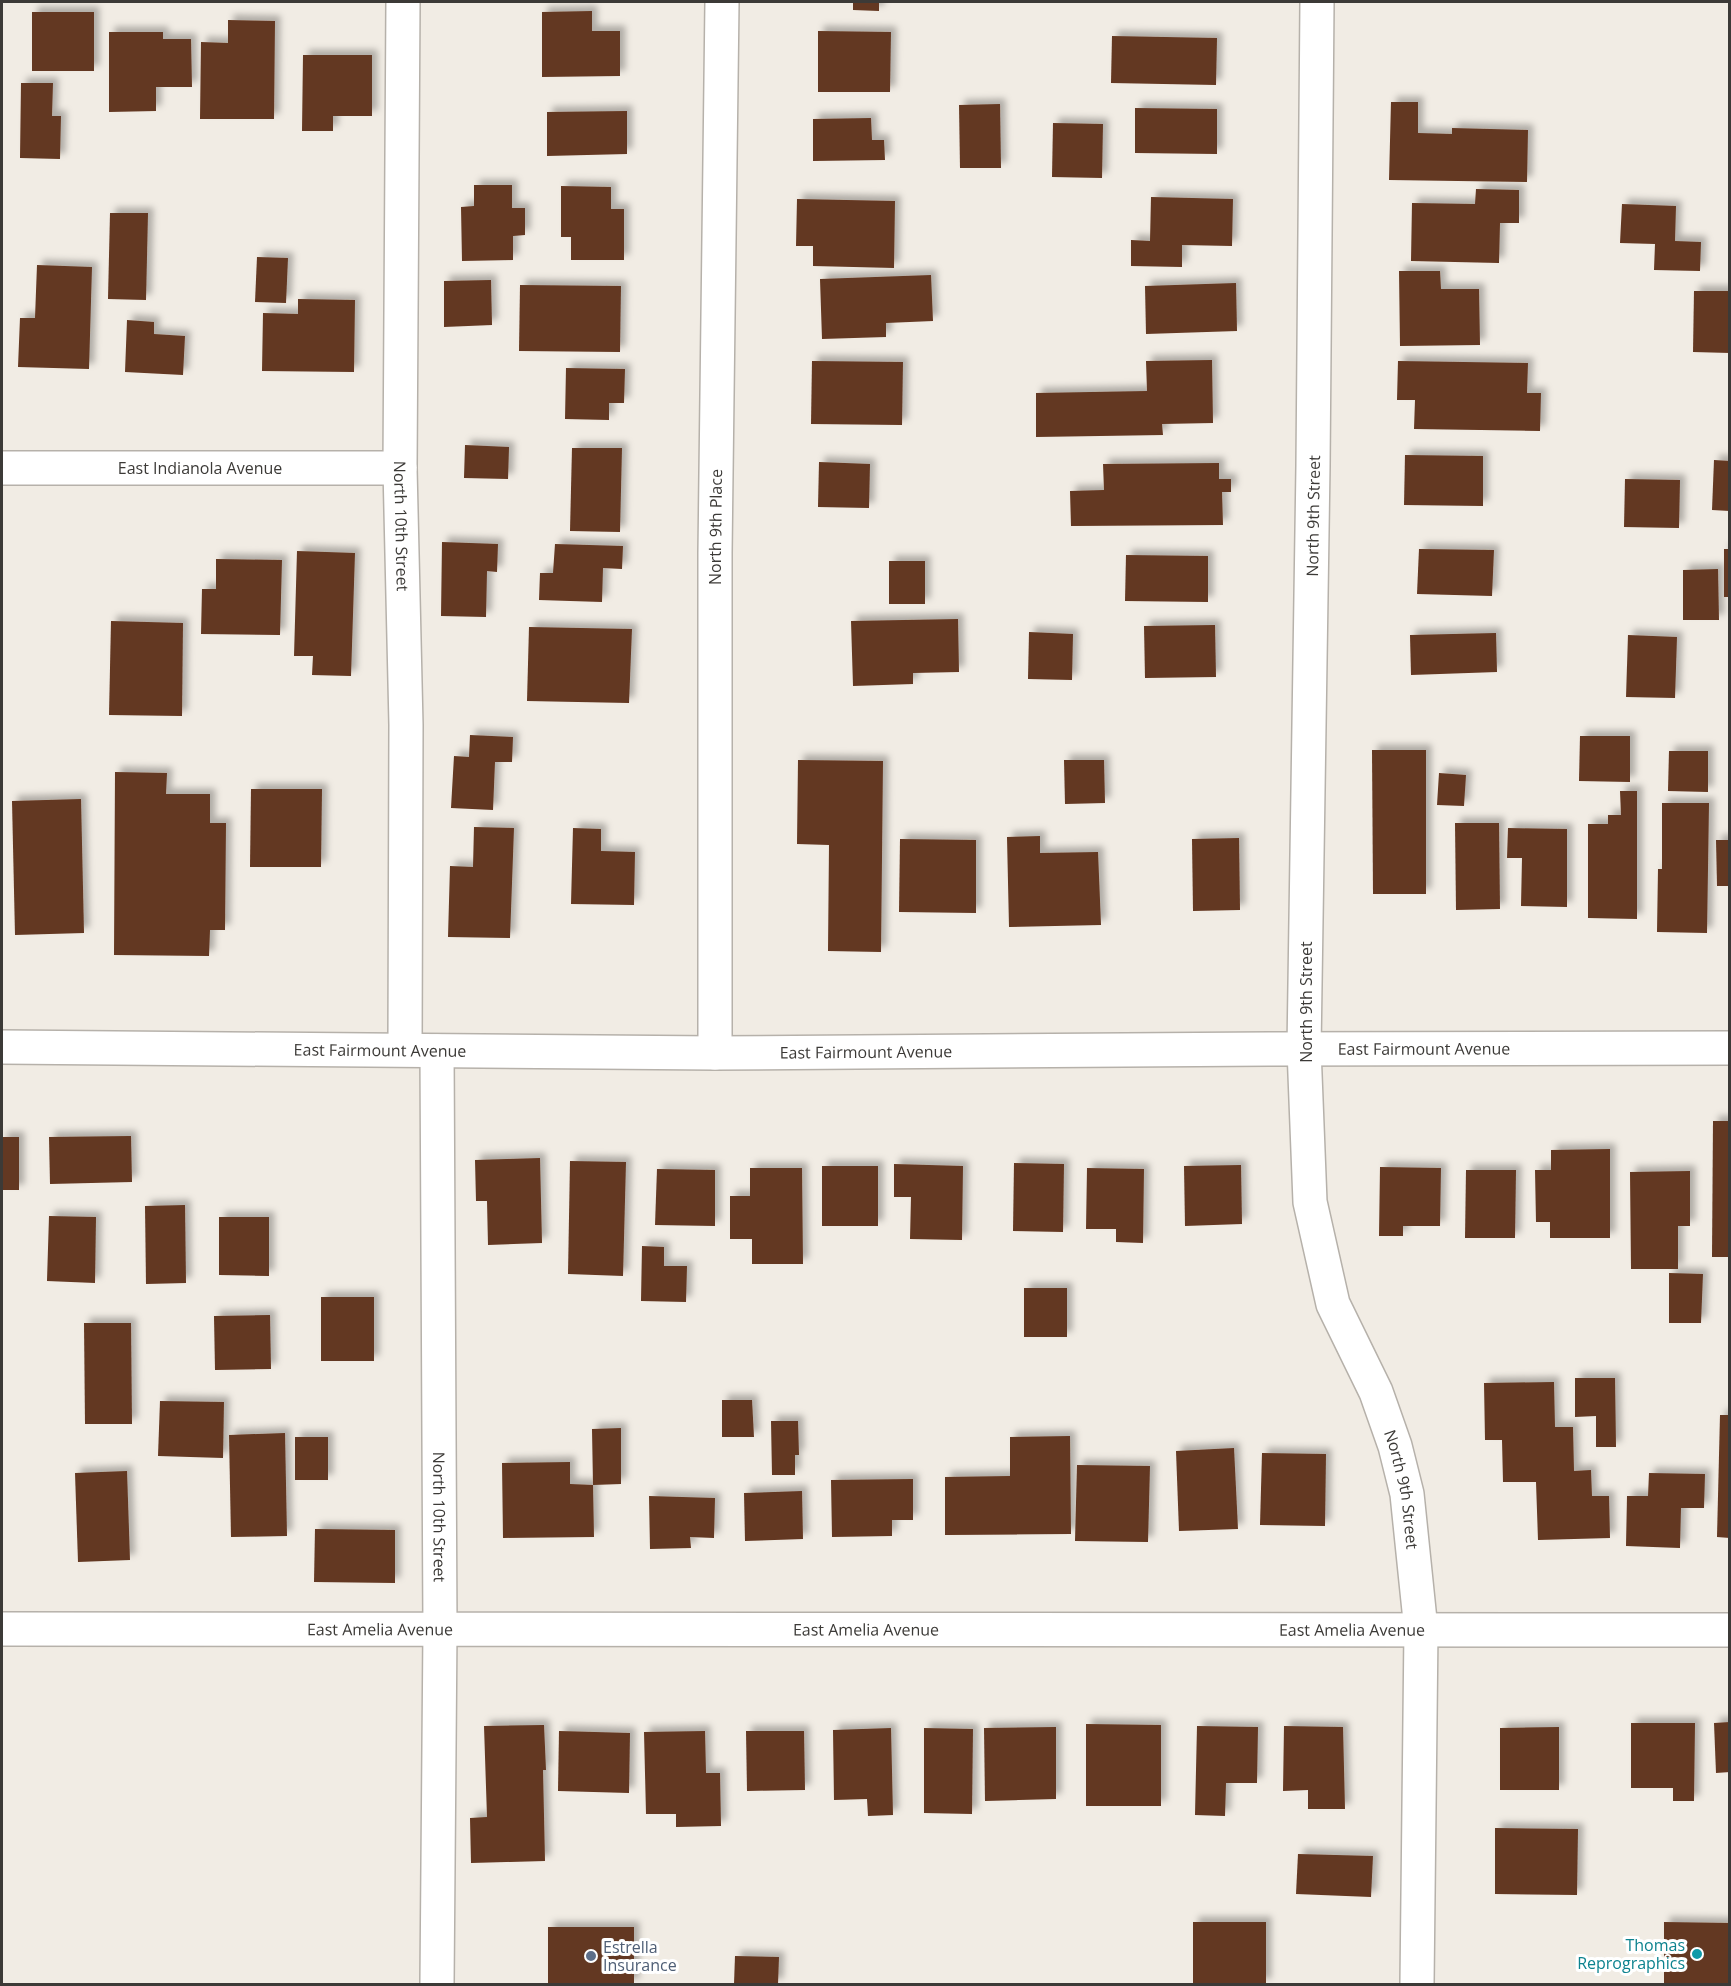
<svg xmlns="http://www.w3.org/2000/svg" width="1731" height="1986" font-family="'Open Sans',sans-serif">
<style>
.building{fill:#643720;filter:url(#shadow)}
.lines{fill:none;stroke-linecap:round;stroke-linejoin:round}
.minor-casing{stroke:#b6b1aa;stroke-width:36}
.minor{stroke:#fff;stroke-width:33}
.culture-dot{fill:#0f9aa8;stroke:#fff;stroke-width:2}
.service-dot{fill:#5c6f8a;stroke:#fff;stroke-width:2}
.labels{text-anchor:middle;stroke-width:6;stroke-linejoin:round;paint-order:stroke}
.street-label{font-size:16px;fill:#3c3a37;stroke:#fff}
.culture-label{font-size:16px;fill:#0d838f;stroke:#fff;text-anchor:end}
.service-label{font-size:16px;fill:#4e5e75;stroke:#fff;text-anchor:start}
</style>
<defs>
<filter id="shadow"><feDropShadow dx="5.5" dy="-5.5" stdDeviation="3" flood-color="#0004"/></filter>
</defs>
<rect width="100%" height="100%" fill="#f1ece4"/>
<g class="building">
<path d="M 853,2 L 879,2 L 879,11 L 853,10 Z"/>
<path d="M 592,11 L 592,31 L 620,31 L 620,76 L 542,77 L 542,12 Z"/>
<rect x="32" y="12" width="62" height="59"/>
<path d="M 228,20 L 275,21 L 274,119 L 200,119 L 201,42 L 228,43 Z"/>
<path d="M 818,31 L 891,32 L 890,92 L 818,92 Z"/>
<path d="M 109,32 L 163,32 L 163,39 L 191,39 L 192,87 L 156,87 L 156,111 L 109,112 Z"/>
<path d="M 1112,36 L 1217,38 L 1216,85 L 1111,83 Z"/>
<path d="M 303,55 L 372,55 L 372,116 L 333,116 L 333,131 L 302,131 Z"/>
<path d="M 21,83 L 53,83 L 52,116 L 61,116 L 60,159 L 20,158 Z"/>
<path d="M 1391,102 L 1418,102 L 1418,133 L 1452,134 L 1452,128 L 1528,130 L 1527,182 L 1389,180 Z"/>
<path d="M 1000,104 L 1001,168 L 960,168 L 959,105 Z"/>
<path d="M 1135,108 L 1217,109 L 1217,154 L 1135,153 Z"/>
<path d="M 627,111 L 627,154 L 547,156 L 547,112 Z"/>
<path d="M 871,118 L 872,140 L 884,140 L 885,160 L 813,161 L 813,119 Z"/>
<path d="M 1053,123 L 1103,124 L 1102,178 L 1052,177 Z"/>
<path d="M 474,185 L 512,185 L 512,208 L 525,208 L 525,235 L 513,236 L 513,260 L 462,261 L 461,207 L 474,206 Z"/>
<path d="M 561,186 L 611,187 L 611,209 L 624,209 L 624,260 L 571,260 L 571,237 L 561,237 Z"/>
<path d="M 1476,189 L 1519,190 L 1519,223 L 1500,223 L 1499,263 L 1411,261 L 1412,203 L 1475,204 Z"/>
<path d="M 1151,197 L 1233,199 L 1232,246 L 1182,245 L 1182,267 L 1131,266 L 1131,240 L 1150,241 Z"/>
<path d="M 797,199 L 895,201 L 894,268 L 813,266 L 813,246 L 796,246 Z"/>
<path d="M 1622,204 L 1676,206 L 1675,241 L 1701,242 L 1700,271 L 1654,270 L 1655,244 L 1620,243 Z"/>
<path d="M 110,213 L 148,213 L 146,300 L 108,299 Z"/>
<path d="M 257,257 L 288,258 L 286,303 L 255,302 Z"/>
<path d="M 37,265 L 92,267 L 89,369 L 18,367 L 20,318 L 35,318 Z"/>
<path d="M 1399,271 L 1440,271 L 1441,289 L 1479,289 L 1480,345 L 1400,346 Z"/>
<path d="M 931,275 L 933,321 L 886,323 L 886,337 L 822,339 L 820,279 Z"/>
<path d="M 491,280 L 492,325 L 444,327 L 444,281 Z"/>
<path d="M 1236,283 L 1237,331 L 1146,334 L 1145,286 Z"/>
<path d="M 520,285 L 621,286 L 620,352 L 519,351 Z"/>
<path d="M 1694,291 L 1730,291 L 1730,353 L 1693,352 Z"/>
<path d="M 298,299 L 355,300 L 354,372 L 262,371 L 263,313 L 298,314 Z"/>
<path d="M 127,320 L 154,322 L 154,334 L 185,336 L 183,375 L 125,372 Z"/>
<path d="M 1212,360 L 1213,423 L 1162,424 L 1163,435 L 1036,437 L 1036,393 L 1147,391 L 1146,361 Z"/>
<path d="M 812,361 L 903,362 L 902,425 L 811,424 Z"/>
<path d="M 1398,361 L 1528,363 L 1527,393 L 1541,393 L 1540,431 L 1414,429 L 1415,400 L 1397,400 Z"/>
<path d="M 566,368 L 625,369 L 624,403 L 609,403 L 609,420 L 565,419 Z"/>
<path d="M 465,445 L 509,447 L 508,479 L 464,478 Z"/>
<path d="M 572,448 L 622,448 L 620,532 L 570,531 Z"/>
<path d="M 1405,455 L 1483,456 L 1483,506 L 1404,505 Z"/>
<path d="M 1714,460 L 1730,461 L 1730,511 L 1712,510 Z"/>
<path d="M 819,462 L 870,464 L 869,508 L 818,507 Z"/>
<path d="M 1219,463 L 1219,479 L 1231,479 L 1231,492 L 1222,492 L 1223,525 L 1071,526 L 1070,491 L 1104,490 L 1103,464 Z"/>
<path d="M 1625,479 L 1680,480 L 1679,528 L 1624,527 Z"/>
<path d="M 442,542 L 498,544 L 497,572 L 487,571 L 486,617 L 441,616 Z"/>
<path d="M 555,544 L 623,546 L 622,569 L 603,568 L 602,602 L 539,600 L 540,573 L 553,573 Z"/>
<path d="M 1419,549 L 1494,550 L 1492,596 L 1417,594 Z"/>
<rect x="1724" y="549" width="6" height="48"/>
<path d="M 297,551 L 355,553 L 351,676 L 312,675 L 313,656 L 294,656 Z"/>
<path d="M 1126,555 L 1208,556 L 1208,602 L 1125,601 Z"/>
<path d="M 216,559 L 282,560 L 280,635 L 201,634 L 202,589 L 216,589 Z"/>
<rect x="889" y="561" width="36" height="43"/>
<path d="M 1718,569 L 1719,620 L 1683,620 L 1683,570 Z"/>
<path d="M 958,619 L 959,672 L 913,673 L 913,684 L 853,686 L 851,621 Z"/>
<path d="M 111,621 L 183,623 L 182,716 L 109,715 Z"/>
<path d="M 1215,625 L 1216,677 L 1145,678 L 1144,626 Z"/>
<path d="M 529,627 L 632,629 L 629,703 L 527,701 Z"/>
<path d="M 1029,632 L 1073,634 L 1072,680 L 1028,679 Z"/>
<path d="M 1496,633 L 1497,672 L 1411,675 L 1410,635 Z"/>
<path d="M 1628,635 L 1677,637 L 1675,698 L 1626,697 Z"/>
<path d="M 470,735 L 513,737 L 512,762 L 495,762 L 493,810 L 451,808 L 454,756 L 469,757 Z"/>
<path d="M 1580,736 L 1630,736 L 1630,782 L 1579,781 Z"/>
<path d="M 1372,750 L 1426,750 L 1426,894 L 1373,894 Z"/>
<path d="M 1669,751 L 1708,751 L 1708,792 L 1668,791 Z"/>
<path d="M 798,760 L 883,761 L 881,952 L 828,951 L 829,845 L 797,844 Z"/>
<path d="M 1064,760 L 1104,760 L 1105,803 L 1065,804 Z"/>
<path d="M 115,772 L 167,773 L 166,794 L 210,794 L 210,823 L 226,823 L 225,930 L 210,930 L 209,956 L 114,955 Z"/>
<path d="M 1439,773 L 1466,775 L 1464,806 L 1437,805 Z"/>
<path d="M 251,789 L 322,789 L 321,867 L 250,867 Z"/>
<path d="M 1620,791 L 1637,791 L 1637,919 L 1588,918 L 1588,824 L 1608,824 L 1608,815 L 1621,815 Z"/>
<path d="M 81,799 L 84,933 L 15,935 L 12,801 Z"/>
<path d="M 1662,803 L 1709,803 L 1707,933 L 1657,932 L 1658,869 L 1662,869 Z"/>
<path d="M 1455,823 L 1499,823 L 1500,909 L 1456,910 Z"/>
<path d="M 474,827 L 514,828 L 510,938 L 448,937 L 450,866 L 473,867 Z"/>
<path d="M 573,828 L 601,829 L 601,851 L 635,852 L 634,905 L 571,904 Z"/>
<path d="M 1508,828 L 1567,829 L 1567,907 L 1521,906 L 1522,858 L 1507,858 Z"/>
<path d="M 1040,836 L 1040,853 L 1098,852 L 1101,925 L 1009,927 L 1007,837 Z"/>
<path d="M 1239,838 L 1240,910 L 1193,911 L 1192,839 Z"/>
<path d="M 900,839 L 976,840 L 976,913 L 899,912 Z"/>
<path d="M 1716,840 L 1730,840 L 1730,886 L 1717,886 Z"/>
<path d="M 1713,1121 L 1730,1121 L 1730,1257 L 1712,1257 Z"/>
<path d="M 131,1136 L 132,1182 L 50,1184 L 49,1137 Z"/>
<rect x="2" y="1137" width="17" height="53"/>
<path d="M 1610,1149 L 1610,1238 L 1550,1238 L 1550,1222 L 1536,1222 L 1535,1170 L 1551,1170 L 1551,1150 Z"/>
<path d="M 540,1158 L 542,1243 L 488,1245 L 487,1201 L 476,1201 L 475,1160 Z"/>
<path d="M 570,1161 L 626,1162 L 623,1276 L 568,1274 Z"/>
<path d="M 1014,1163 L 1064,1164 L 1063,1232 L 1013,1231 Z"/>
<path d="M 894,1164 L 963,1166 L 962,1240 L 910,1239 L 911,1197 L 894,1197 Z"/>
<path d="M 1241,1165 L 1242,1224 L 1185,1226 L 1184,1166 Z"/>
<rect x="822" y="1166" width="56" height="60"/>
<path d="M 1380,1167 L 1441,1168 L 1440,1226 L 1403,1226 L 1403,1236 L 1379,1236 Z"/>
<path d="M 750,1168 L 802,1168 L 803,1264 L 752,1264 L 752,1239 L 730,1239 L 730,1196 L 750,1196 Z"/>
<path d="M 1087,1168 L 1144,1169 L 1143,1243 L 1116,1242 L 1116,1229 L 1086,1229 Z"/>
<path d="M 657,1169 L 715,1170 L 715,1226 L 655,1225 Z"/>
<path d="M 1466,1170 L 1516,1170 L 1515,1238 L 1465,1238 Z"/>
<path d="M 1690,1171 L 1690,1226 L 1678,1226 L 1678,1269 L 1631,1269 L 1630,1172 Z"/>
<path d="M 185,1205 L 186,1283 L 146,1284 L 145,1206 Z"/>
<path d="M 49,1216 L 96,1217 L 95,1283 L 47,1281 Z"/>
<path d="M 219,1217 L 269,1217 L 269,1276 L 219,1275 Z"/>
<path d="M 642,1246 L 664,1247 L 664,1266 L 687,1266 L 686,1302 L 641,1301 Z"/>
<path d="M 1669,1273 L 1703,1274 L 1701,1323 L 1669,1323 Z"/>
<rect x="1024" y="1288" width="43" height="49"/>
<rect x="321" y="1297" width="53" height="64"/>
<path d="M 270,1315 L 271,1369 L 215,1370 L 214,1316 Z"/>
<path d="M 84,1323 L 131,1323 L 132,1424 L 85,1424 Z"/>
<path d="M 1575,1378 L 1615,1378 L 1616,1447 L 1596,1447 L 1596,1416 L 1575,1417 Z"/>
<path d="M 1554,1382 L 1555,1427 L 1573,1427 L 1574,1471 L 1591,1470 L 1592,1496 L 1609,1496 L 1610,1538 L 1538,1540 L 1536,1482 L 1503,1482 L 1502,1440 L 1485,1440 L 1484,1383 Z"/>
<path d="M 722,1400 L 752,1400 L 754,1437 L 722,1437 Z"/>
<path d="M 160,1401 L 224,1402 L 223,1458 L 158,1456 Z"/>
<path d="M 1720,1415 L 1730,1415 L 1730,1538 L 1717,1537 Z"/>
<path d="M 771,1421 L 798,1421 L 799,1455 L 795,1455 L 795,1475 L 772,1475 Z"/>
<path d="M 621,1428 L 621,1484 L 593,1485 L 594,1537 L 503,1538 L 502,1463 L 570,1462 L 570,1484 L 593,1485 L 592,1429 Z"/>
<path d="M 285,1433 L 287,1536 L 231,1537 L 229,1435 Z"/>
<path d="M 1070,1436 L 1071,1534 L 945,1535 L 945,1477 L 1010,1476 L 1010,1437 Z"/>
<rect x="295" y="1437" width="33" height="43"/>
<path d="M 1234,1448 L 1238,1529 L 1179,1531 L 1176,1451 Z"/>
<path d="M 1262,1453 L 1326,1454 L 1325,1526 L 1260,1525 Z"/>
<path d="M 1077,1465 L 1150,1466 L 1148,1542 L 1075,1541 Z"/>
<path d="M 127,1471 L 130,1560 L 78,1562 L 75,1473 Z"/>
<path d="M 1649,1473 L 1705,1474 L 1704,1508 L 1681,1508 L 1680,1548 L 1626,1546 L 1627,1496 L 1648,1496 Z"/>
<path d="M 913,1479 L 913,1520 L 892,1520 L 892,1536 L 832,1537 L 831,1480 Z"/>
<path d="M 802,1491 L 803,1539 L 745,1541 L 744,1493 Z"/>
<path d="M 649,1496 L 715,1498 L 714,1538 L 690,1537 L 691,1548 L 650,1549 Z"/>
<path d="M 315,1529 L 395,1530 L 395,1583 L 314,1582 Z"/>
<path d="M 1730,1722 L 1730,1772 L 1716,1773 L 1714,1723 Z"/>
<path d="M 1631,1723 L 1695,1723 L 1694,1801 L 1673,1801 L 1673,1788 L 1631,1788 Z"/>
<path d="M 1086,1724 L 1161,1725 L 1161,1806 L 1086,1806 Z"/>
<path d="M 544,1725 L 546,1770 L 543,1770 L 545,1861 L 471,1863 L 470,1818 L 487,1817 L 484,1726 Z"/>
<path d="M 1197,1726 L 1258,1727 L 1257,1783 L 1226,1783 L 1225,1816 L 1195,1815 Z"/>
<path d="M 1284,1726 L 1343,1727 L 1345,1809 L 1308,1809 L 1308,1790 L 1283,1791 Z"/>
<path d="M 1056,1727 L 1056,1799 L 985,1801 L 984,1728 Z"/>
<path d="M 1559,1727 L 1559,1790 L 1500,1790 L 1500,1728 Z"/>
<path d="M 891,1728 L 893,1815 L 868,1816 L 867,1799 L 834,1800 L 833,1730 Z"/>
<path d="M 924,1728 L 973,1729 L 972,1814 L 924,1813 Z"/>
<path d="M 559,1731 L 630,1733 L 629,1793 L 558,1791 Z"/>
<path d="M 705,1731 L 706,1773 L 720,1773 L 721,1826 L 676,1827 L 676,1814 L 646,1814 L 644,1732 Z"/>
<path d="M 746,1731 L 804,1731 L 805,1790 L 747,1791 Z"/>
<path d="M 1495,1828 L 1578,1829 L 1577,1895 L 1495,1894 Z"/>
<path d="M 1298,1854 L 1373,1856 L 1371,1897 L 1296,1894 Z"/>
<rect x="1193" y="1922" width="73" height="62"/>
<path d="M 1664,1922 L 1730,1923 L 1730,1984 L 1664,1984 Z"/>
<rect x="548" y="1927" width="86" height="57"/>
<path d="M 735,1956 L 779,1957 L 778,1984 L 734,1984 Z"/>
</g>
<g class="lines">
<g class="minor-casing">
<g id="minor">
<path id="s1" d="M 403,2 L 400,468 L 406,725 L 405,1049"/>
<path id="s2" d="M 1317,2 L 1313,466 L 1304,1049 L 1310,1202 L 1333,1304 L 1376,1392 L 1395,1446 L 1407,1494 L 1421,1630 L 1417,1984"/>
<path id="s3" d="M 2,468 L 400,468"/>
<path id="s4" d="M 2,1047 L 715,1053 L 1269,1049 L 1730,1048"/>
<path id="s5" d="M 437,1051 L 440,1629 L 437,1984"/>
<path id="s6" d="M 715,1053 L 715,553 L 722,2"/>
<path id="s7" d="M 2,1629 L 1730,1630"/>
</g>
</g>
<use href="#minor" class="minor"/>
</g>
<circle class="culture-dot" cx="1697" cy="1954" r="6"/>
<circle class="service-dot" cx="591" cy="1956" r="6"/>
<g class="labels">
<g class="street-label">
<text dy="6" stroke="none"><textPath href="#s3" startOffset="198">East Indianola Avenue</textPath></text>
<text transform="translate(1313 516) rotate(-89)" y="6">North 9th Street</text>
<text dy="6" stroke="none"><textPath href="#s1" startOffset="524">North 10th Street</textPath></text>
<text dy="6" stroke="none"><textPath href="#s6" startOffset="526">North 9th Place</textPath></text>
<text transform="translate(1306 1002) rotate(-90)" y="6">North 9th Street</text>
<text dy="6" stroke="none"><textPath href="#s4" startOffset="1422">East Fairmount Avenue</textPath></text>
<text dy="6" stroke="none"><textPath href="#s4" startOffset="378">East Fairmount Avenue</textPath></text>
<text dy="6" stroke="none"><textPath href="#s4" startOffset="864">East Fairmount Avenue</textPath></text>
<text dy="6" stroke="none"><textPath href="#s2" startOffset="1504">North 9th Street</textPath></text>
<text dy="6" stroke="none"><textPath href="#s5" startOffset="466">North 10th Street</textPath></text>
<text dy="6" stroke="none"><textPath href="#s7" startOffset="378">East Amelia Avenue</textPath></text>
<text dy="6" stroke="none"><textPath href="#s7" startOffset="864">East Amelia Avenue</textPath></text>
<text dy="6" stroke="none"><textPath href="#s7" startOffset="1350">East Amelia Avenue</textPath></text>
</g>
<g class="culture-label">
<text x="1685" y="1951">Thomas<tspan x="1685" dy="18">Reprographics</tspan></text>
</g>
<g class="service-label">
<text x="603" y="1953">Estrella<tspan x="603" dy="18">Insurance</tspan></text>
</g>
</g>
<rect width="1731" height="1986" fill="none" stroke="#3c3a37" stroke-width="6"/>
</svg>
